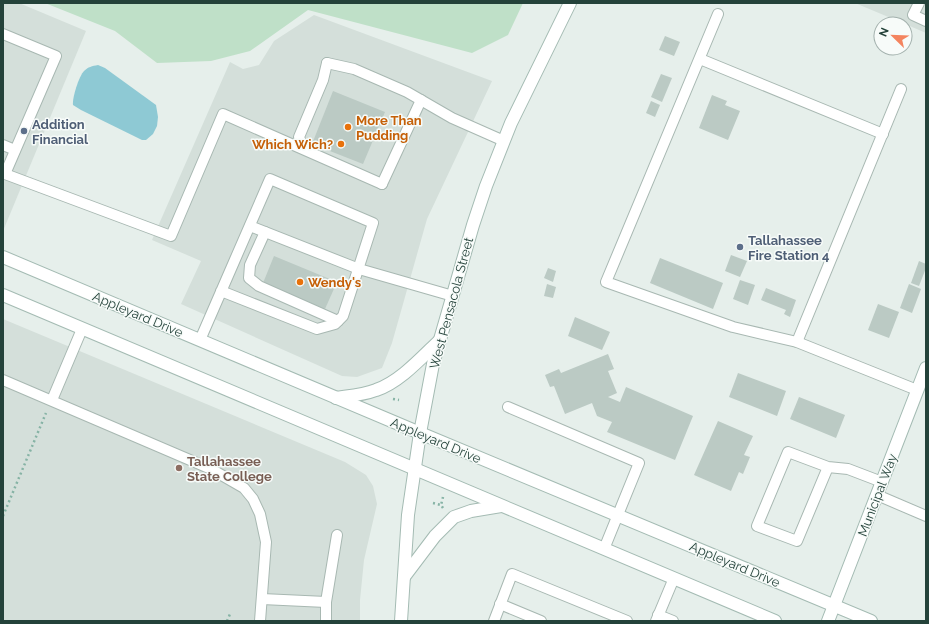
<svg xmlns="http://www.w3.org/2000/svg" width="929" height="624" font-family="Raleway,sans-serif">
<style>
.built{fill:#d4dfda}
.green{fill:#bfe0c8}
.water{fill:#8ec9d4}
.building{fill:#bbcac4}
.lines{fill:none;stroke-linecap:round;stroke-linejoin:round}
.lane-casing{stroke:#a8b8b2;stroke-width:12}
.secondary-casing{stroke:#a4bbb3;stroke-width:14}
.path{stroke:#86b3a5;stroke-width:2.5;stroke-dasharray:2 3;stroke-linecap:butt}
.lane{stroke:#fff;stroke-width:10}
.secondary{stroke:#fff;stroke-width:12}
.food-dot{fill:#e8710a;stroke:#f7fbf9;stroke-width:1.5}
.service-dot{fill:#5c6f8a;stroke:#f7fbf9;stroke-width:1.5}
.education-dot{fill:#8d6e63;stroke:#f7fbf9;stroke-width:1.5}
.labels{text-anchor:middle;stroke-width:3;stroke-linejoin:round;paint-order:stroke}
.food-label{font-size:13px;font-weight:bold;fill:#c56008;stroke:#f7fbf9;text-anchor:start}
.service-label{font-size:13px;font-weight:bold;fill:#4e5e75;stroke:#f7fbf9;text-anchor:start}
.street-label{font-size:13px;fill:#24423a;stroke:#f7fbf9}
.education-label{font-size:13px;font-weight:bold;fill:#785e54;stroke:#f7fbf9;text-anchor:start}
</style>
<rect width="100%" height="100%" fill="#e6efeb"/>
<g class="built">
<path d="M 3,3 L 19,3 L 86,31 L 3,231 Z"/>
<path d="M 855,3 L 926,3 L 926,33 L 905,24 Z"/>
<path d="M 314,15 L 492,81 L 427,219 L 392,343 L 382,368 L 357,377 L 342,376 L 181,304 L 201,261 L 152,240 L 230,62 L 243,69 L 259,65 L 274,41 Z"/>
<path d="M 3,319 L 345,462 L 366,475 L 373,486 L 377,504 L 364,560 L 360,600 L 360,621 L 3,621 Z"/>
</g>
<path class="green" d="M 45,3 L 523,3 L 508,35 L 472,53 L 308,10 L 250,51 L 211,61 L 157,63 L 115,31 Z"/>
<path class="water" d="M 98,65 L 105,68 L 156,105 L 158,117 L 157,126 L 153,134 L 146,140 L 142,140 L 81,110 L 73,105 C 72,98 79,76 84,71 C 88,67 92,66 98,65 Z"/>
<g class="building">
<path d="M 665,36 L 680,42 L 674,56 L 659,50 Z"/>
<path d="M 661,74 L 672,78 L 662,102 L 651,97 Z"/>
<path d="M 333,91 L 385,112 L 363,164 L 312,144 Z"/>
<path d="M 712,95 L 727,101 L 725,105 L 740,111 L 728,140 L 699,128 Z"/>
<path d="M 651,101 L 660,105 L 655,117 L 646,113 Z"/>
<path d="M 731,255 L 747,261 L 740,277 L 725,271 Z"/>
<path d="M 274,256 L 337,282 L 325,309 L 263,283 Z"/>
<path d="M 660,258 L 723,283 L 713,309 L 650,283 Z"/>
<path d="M 919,261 L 926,264 L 926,268 L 919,286 L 911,283 Z"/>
<path d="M 548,268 L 556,271 L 553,282 L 544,278 Z"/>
<path d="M 740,280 L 755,285 L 748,305 L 733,299 Z"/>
<path d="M 547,284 L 556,287 L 553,298 L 544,296 Z"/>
<path d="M 909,284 L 921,289 L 912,313 L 900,308 Z"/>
<path d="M 766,288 L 796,300 L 790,317 L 784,314 L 786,310 L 761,300 Z"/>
<path d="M 878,304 L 899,312 L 889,338 L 868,330 Z"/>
<path d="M 575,317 L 610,332 L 602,350 L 568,336 Z"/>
<path d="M 608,354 L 614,369 L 608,371 L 617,393 L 608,397 L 620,402 L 626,387 L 693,416 L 675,460 L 607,432 L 612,422 L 597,416 L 592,403 L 565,414 L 554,386 L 550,387 L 545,375 L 559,369 L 561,373 Z"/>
<path d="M 738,373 L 786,391 L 777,416 L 729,397 Z"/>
<path d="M 799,397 L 845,415 L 836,438 L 790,419 Z"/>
<path d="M 718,421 L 753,436 L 744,455 L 750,457 L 743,474 L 739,472 L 731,491 L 694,475 Z"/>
</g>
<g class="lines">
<g class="lane-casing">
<g id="lane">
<path d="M 919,3 L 913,15 L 926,21"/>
<path d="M 718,14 L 606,282 L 733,327 L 797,342 L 917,390"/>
<path d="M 3,34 L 56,56 L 5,174 L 3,173"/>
<path d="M 700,59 L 883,134"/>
<path d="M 327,63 L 354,69 L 407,92 L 452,118 L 504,141"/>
<path d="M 3,145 L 15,150"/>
<path d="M 309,149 L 302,145 L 299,137 L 323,80 L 327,63"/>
<path d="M 5,174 L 171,236 L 223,114 L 382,184"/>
<path d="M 382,184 L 421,100"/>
<path d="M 250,226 L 359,269 L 453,296"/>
<path d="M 265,232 L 250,265 L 249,278 L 259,286 L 338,321"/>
<path d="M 200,340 C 223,286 247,233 270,179 L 373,223 L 343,316 L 335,324 L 317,329 L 221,291"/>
<path d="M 797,342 L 901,89"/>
<path d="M 3,380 L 211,469 L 244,488 L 253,499 L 260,514 L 266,542 L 260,621"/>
<path d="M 52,400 L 82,329"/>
<path d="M 508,407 L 639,463 L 604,549"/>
<path d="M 828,467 L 797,541 L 757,526 L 788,452 L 828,467 L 848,469 L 882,482"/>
<path d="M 877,495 L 926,516"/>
<path d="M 262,599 L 326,602"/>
<path d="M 500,604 L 541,621"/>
<path d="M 658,615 L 673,621"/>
<path d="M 326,621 L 326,602 L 337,535"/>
<path d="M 494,621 L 512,574 L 627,621"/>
<path d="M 656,621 L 674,578"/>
</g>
</g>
<g class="secondary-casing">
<g id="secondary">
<path d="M 3,257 L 420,433 L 871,621"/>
<path d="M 3,295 L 775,621"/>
<path d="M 336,398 C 349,396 363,395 376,390 C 400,382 422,357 440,340"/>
<path d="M 404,577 L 435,536 L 454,517 L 471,511 L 501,506"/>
<path d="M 401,621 L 408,515 L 420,433 L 433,364 L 473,225 L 486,186 L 511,123 L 570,3"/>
<path d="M 828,621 L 926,368"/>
</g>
</g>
<g class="path">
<path d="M 393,399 L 399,400"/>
<path d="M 433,503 L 441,505"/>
<path d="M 443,508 L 441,505 L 443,497"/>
<path d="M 3,516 L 46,413"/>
<path d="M 227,621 L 230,614"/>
</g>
<use href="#lane" class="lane"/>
<use href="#secondary" class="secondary"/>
</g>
<g class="food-dot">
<circle cx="348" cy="127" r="4"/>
<circle cx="341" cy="144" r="4"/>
<circle cx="300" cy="282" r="4"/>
</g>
<g class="service-dot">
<circle cx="24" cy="131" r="4"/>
<circle cx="740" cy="247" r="4"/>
</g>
<circle class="education-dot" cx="179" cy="468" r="4"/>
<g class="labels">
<g class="food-label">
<text x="356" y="125">More Than<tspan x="356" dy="15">Pudding</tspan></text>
<text x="333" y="149" text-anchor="end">Which Wich?</text>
<text x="308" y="287">Wendy's</text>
</g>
<g class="service-label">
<text x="32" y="129">Addition<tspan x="32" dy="15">Financial</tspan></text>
<text x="748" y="245">Tallahassee<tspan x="748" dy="15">Fire Station 4</tspan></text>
</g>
<g class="street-label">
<text transform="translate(451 303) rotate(-75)" y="5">West Pensacola Street</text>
<text transform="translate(138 314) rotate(23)" y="5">Appleyard Drive</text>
<text transform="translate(436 440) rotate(23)" y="5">Appleyard Drive</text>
<text transform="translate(877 495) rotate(-69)" y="5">Municipal Way</text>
<text transform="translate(735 564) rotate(23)" y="5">Appleyard Drive</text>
</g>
<g class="education-label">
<text x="187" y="466">Tallahassee<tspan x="187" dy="15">State College</tspan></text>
</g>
</g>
<rect width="929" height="624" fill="none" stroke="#24423a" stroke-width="8"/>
<g transform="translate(893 36) rotate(293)"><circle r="19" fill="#f7fbf9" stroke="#a3b1ad"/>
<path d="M0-3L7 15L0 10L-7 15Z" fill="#f4845f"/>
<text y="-6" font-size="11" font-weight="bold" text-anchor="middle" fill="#24423a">N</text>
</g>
</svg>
